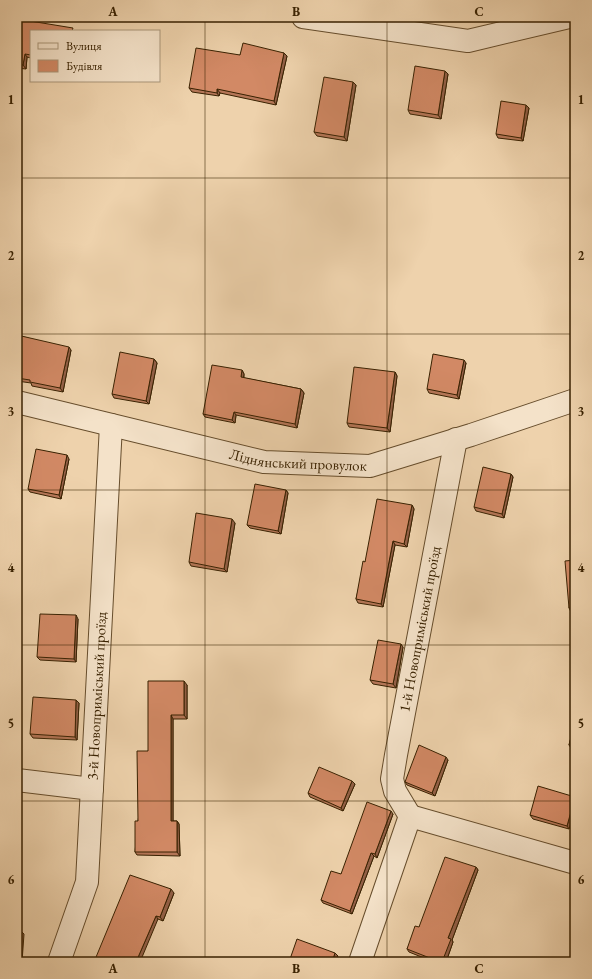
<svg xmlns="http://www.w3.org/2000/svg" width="592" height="979" font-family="'EB Garamond',serif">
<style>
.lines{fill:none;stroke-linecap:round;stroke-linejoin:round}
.minor-casing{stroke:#664d2c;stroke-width:24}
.minor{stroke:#f4e2c9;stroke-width:22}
.wall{fill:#b57657;stroke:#382101}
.shaded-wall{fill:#936047;stroke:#382101}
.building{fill:#d28965;stroke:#382101}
.grid{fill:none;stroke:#382101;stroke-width:1;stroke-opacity:0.55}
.labels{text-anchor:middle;stroke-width:3.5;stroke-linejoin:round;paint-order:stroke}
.street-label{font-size:15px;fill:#382101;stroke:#f4e2c9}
.neatline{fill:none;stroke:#382101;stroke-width:1.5}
.grid-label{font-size:13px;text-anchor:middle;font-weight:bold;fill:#382101}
</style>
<rect width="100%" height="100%" fill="#eed2ac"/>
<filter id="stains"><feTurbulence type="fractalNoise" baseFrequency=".005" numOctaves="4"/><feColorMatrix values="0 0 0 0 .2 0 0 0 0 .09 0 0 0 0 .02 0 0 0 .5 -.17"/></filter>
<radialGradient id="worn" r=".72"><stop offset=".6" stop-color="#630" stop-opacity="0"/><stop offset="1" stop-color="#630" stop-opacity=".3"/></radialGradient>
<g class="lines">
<g class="minor-casing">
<g id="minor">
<path d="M 303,17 L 468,41 L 569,17"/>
<path id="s1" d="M 17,402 L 264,462 L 370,466 L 471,435 L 575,400"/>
<path d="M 17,780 L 92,789"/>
<path id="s2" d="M 410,816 L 395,791 L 392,779 L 396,755 L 456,439"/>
<path id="s3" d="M 59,962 L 87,882 L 111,425"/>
<path d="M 360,962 L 410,816 L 575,863"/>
</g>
</g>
<use href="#minor" class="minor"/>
</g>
<g class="wall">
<path d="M 17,17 L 33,19 L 31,31 L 31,58 L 27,57 L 26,69 L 17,68 Z"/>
<path d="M 284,53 L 287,56 L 276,105 L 220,93 L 219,96 L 192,92 L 189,88 L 240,55 Z"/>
<path d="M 445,71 L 448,74 L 441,119 L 410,114 L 408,110 Z"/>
<path d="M 356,85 L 347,141 L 317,136 L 314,132 Z"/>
<path d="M 526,105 L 529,108 L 523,141 L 498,138 L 496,134 Z"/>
<path d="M 17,335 L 71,350 L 63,392 L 32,386 L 31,383 L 17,381 Z"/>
<path d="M 154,359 L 157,363 L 149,404 L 114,398 L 112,394 Z"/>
<path d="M 466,363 L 459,399 L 429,393 L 427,389 Z"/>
<path d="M 242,370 L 244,374 L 244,378 L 301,389 L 304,393 L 297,428 L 236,415 L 235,423 L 205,417 L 203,414 Z"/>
<path d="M 395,372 L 397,376 L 390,432 L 349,427 L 347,423 Z"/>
<path d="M 69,459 L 61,499 L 30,492 L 28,489 Z"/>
<path d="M 511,474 L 513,477 L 504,518 L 476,511 L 474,507 Z"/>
<path d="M 286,490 L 288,493 L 281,534 L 250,528 L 247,525 Z"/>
<path d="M 412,505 L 414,509 L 407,547 L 395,545 L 383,607 L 358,603 L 356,599 L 365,562 Z"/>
<path d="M 235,523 L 227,572 L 191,566 L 189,562 Z"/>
<path d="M 575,560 L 575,612 L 571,612 L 569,608 Z"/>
<path d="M 78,619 L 76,662 L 40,660 L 37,657 Z"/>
<path d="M 403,647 L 396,688 L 373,684 L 370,680 Z"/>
<path d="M 187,685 L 187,719 L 173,719 L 173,821 L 177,821 L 179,824 L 180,856 L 137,855 L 135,852 L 138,821 L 148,751 Z"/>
<path d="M 79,703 L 77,740 L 33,738 L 30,734 Z"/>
<path d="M 575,722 L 575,749 L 571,748 L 569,745 Z"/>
<path d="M 448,760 L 435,796 L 407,785 L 405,782 Z"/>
<path d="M 355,784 L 343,811 L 310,797 L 308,793 Z"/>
<path d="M 575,797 L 569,829 L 533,819 L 530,815 Z"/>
<path d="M 393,814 L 377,858 L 374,856 L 352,914 L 323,903 L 321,900 L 341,874 Z"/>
<path d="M 476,867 L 478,870 L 452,940 L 453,942 L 446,962 L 434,962 L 409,952 L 407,949 L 419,927 Z"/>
<path d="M 174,893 L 163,921 L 158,919 L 94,962 Z"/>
</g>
<g class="shaded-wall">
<path d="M 31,17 L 32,17 L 33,19 L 33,24 L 30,21 Z"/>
<path d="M 284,53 L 287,56 L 276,105 L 274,101 Z"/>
<path d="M 25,54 L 27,57 L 26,69 L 23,65 Z"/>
<path d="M 445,71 L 448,74 L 441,119 L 438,115 Z"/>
<path d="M 353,82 L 356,85 L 347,141 L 344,137 Z"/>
<path d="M 217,89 L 220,93 L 219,96 L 217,93 Z"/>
<path d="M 526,105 L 529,108 L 523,141 L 521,138 Z"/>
<path d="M 69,347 L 71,350 L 63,392 L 60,388 Z"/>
<path d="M 154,359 L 157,363 L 149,404 L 146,401 Z"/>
<path d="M 464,360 L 466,363 L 459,399 L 457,395 Z"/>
<path d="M 242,370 L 244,374 L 243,381 L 241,377 Z"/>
<path d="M 395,372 L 397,376 L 390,432 L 387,428 Z"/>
<path d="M 301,389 L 304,393 L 297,428 L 295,424 Z"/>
<path d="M 234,412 L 236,415 L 235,423 L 232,420 Z"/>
<path d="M 67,455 L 69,459 L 61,499 L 59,495 Z"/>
<path d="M 511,474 L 513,477 L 504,518 L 502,514 Z"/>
<path d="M 286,490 L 288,493 L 281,534 L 278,531 Z"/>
<path d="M 412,505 L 414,509 L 407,547 L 404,544 Z"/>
<path d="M 232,519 L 235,523 L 227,572 L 224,569 Z"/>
<path d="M 393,541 L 395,545 L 383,607 L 381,604 Z"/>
<path d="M 76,615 L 78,619 L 76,662 L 74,659 Z"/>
<path d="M 401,644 L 403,647 L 396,688 L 393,684 Z"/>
<path d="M 184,681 L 187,685 L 187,719 L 184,715 Z"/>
<path d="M 76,700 L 79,703 L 77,740 L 75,737 Z"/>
<path d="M 171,715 L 173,719 L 173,824 L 171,821 Z"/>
<path d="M 446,757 L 448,760 L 435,796 L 432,793 Z"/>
<path d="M 352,781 L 355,784 L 343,811 L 341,808 Z"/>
<path d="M 575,798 L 575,810 L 569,829 L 567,826 Z"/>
<path d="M 391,811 L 393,814 L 377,858 L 375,854 Z"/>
<path d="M 177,821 L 179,824 L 180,856 L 177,852 Z"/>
<path d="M 371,853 L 374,856 L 352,914 L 350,911 Z"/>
<path d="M 476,867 L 478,870 L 452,940 L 453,942 L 446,962 L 442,962 L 448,938 Z"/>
<path d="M 171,889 L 174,893 L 163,921 L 160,917 Z"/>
<path d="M 156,916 L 158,919 L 140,962 L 136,962 Z"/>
<path d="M 21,931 L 24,934 L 22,962 L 19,962 Z"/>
<path d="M 335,953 L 338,956 L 336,962 L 332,962 Z"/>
</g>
<g class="building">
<path d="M 17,17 L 31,17 L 30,21 L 73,28 L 72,31 L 31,31 L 31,55 L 25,54 L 23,65 L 17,64 Z"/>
<path d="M 243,43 L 284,53 L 274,101 L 217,89 L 217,93 L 189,88 L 196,48 L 240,55 Z"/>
<path d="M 415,66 L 445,71 L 438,115 L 408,110 Z"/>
<path d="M 324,77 L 353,82 L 344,137 L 314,132 Z"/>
<path d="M 501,101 L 526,105 L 521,138 L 496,134 Z"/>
<path d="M 17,335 L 69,347 L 60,388 L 30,382 L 30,380 L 17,378 Z"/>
<path d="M 120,352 L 154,359 L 146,401 L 112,394 Z"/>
<path d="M 433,354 L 464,360 L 457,395 L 427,389 Z"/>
<path d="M 212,365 L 242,370 L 241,377 L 301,389 L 295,424 L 234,412 L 232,420 L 203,414 Z"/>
<path d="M 354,367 L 395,372 L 387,428 L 347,423 Z"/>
<path d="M 36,449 L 67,455 L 59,495 L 28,489 Z"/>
<path d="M 483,467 L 511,474 L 502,514 L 474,507 Z"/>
<path d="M 255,484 L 286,490 L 278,531 L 247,525 Z"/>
<path d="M 377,499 L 412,505 L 404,544 L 393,541 L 381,604 L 356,599 L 363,561 L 365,562 Z"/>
<path d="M 196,513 L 232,519 L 224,569 L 189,562 Z"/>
<path d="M 575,560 L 575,608 L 569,608 L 565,561 Z"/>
<path d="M 40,614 L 76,615 L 74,659 L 37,657 Z"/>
<path d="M 378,640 L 401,644 L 393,684 L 370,680 Z"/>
<path d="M 148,681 L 184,681 L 184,715 L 171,715 L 171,821 L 177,821 L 177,852 L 135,852 L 135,821 L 138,821 L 137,751 L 148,751 Z"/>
<path d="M 33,697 L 76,700 L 75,737 L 30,734 Z"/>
<path d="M 575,722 L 575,746 L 569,745 Z"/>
<path d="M 419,745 L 446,757 L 432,793 L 405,782 Z"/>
<path d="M 319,767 L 352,781 L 341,808 L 308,793 Z"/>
<path d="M 538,786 L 575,797 L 567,826 L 530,815 Z"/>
<path d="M 367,802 L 391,811 L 375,854 L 371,853 L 350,911 L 321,900 L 331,871 L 341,874 Z"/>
<path d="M 445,857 L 476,867 L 448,938 L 451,939 L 442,962 L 440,962 L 407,949 L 415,926 L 419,927 Z"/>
<path d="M 130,875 L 171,889 L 160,917 L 156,916 L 136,962 L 94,962 Z"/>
<path d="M 17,930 L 21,931 L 19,962 L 17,962 Z"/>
<path d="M 297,939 L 335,953 L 332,962 L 289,962 Z"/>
</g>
<path class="grid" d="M 205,17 L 205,962M 387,17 L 387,962M 17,178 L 575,178M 17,334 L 575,334M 17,490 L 575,490M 17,645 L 575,645M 17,801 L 575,801"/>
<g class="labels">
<g class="street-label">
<text dy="5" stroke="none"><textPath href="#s1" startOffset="288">Ліднянський провулок</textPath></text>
<text dy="5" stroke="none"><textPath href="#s2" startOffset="194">1-й Новоприміський проїзд</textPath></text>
<text dy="5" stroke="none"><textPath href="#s3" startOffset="271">3-й Новоприміський проїзд</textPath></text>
</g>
</g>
<rect width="592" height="979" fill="none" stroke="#eed2ac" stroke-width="44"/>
<rect x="30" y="30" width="130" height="52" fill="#f4e2c9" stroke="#a99579"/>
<rect x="38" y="43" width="20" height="6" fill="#f4e2c9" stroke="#a99579"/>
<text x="66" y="50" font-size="12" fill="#382101">Вулиця</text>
<rect x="38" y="60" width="20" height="12" fill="#d28965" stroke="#a99579"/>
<text x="66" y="70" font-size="12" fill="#382101">Будівля</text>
<rect x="22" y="22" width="548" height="935" class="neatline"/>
<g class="grid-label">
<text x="113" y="16">A</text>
<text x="296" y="16">B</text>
<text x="479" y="16">C</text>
<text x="11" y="104">1</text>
<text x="581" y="104">1</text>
<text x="11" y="260">2</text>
<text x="581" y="260">2</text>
<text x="11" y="416">3</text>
<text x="581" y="416">3</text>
<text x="11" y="572">4</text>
<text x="581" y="572">4</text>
<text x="11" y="728">5</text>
<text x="581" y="728">5</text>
<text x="11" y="884">6</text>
<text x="581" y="884">6</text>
<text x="113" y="973">A</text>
<text x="296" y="973">B</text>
<text x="479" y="973">C</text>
</g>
<rect width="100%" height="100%" filter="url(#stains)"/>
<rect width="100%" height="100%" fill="url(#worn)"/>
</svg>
